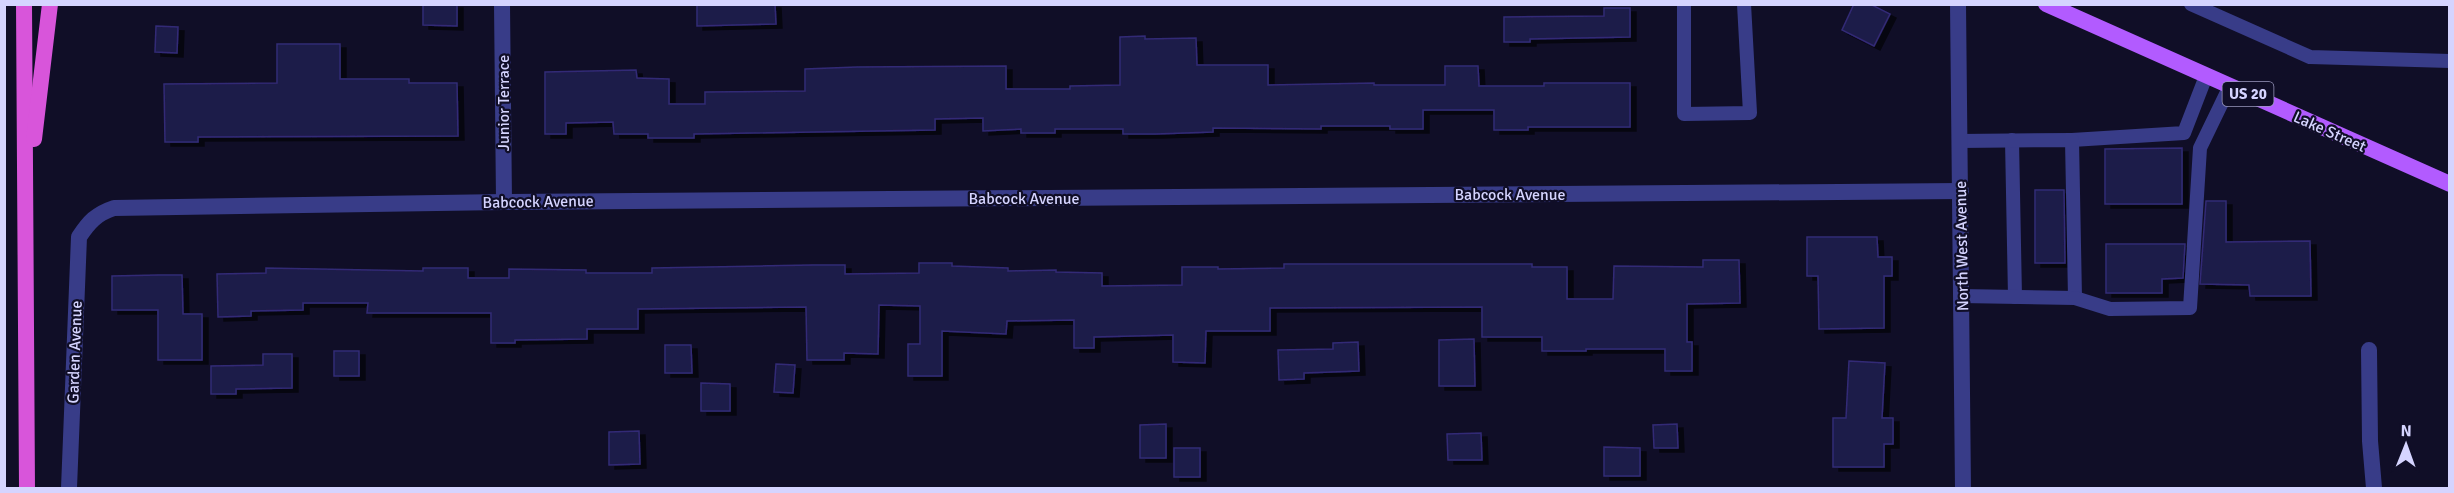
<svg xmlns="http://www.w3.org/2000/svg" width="2454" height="493" font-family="Signika,sans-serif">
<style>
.building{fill:#1f1a49;stroke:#322b76;stroke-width:1.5;filter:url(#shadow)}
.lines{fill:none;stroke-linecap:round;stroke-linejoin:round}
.service{stroke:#383c88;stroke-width:14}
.minor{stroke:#383c88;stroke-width:16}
.primary{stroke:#b25bff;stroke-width:16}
.trunk{stroke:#d855da;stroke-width:16}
.labels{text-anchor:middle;stroke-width:4.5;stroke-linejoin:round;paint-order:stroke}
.shield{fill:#100e27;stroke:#9a99be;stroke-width:1.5}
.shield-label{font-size:15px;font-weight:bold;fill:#d5d4ff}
.street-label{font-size:16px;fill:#d5d4ff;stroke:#100e27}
</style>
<defs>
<filter id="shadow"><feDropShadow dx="6" dy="4" stdDeviation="0" flood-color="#0009"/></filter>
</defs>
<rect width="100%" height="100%" fill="#100e27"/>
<g class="building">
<path d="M 423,4 L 457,4 L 457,26 L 423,25 Z"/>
<path d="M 697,4 L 775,4 L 776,24 L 697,26 Z"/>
<path d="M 1854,4 L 1870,4 L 1890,14 L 1874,46 L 1842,30 Z"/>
<path d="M 1604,8 L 1630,8 L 1630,37 L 1530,39 L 1530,42 L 1504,42 L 1504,17 L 1604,16 Z"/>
<path d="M 156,26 L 178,27 L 177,53 L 155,52 Z"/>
<path d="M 1145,36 L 1145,39 L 1196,38 L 1197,65 L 1268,65 L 1268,85 L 1374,83 L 1374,85 L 1445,85 L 1445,66 L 1478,66 L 1479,86 L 1544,86 L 1544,83 L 1630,83 L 1630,127 L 1528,127 L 1528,130 L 1494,130 L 1494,110 L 1423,110 L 1423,129 L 1390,129 L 1390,126 L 1321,126 L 1321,129 L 1213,128 L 1213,132 L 1156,134 L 1123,134 L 1123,129 L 1055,129 L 1055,133 L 1021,133 L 1021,129 L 983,131 L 983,118 L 935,119 L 935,130 L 694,134 L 694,138 L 648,138 L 648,134 L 614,134 L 613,122 L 566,123 L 566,134 L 545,134 L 545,72 L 636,70 L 637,78 L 669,79 L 669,104 L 705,104 L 705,92 L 805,91 L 805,69 L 857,67 L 1006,66 L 1006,89 L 1070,89 L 1070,86 L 1120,85 L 1120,37 Z"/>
<path d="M 277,44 L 340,44 L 340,79 L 409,79 L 409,83 L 457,83 L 458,136 L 198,137 L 198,142 L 165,142 L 164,84 L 277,83 Z"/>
<path d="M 2182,148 L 2182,204 L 2105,204 L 2105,149 Z"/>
<path d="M 2035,190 L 2064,190 L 2065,263 L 2035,263 Z"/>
<path d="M 2206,201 L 2226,201 L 2226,242 L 2310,241 L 2311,296 L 2250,296 L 2249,285 L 2200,284 Z"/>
<path d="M 1807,237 L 1877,237 L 1878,257 L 1892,257 L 1892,276 L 1884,276 L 1884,328 L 1819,329 L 1818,276 L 1807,276 Z"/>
<path d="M 2106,244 L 2185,244 L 2183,278 L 2162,279 L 2162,293 L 2106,293 Z"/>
<path d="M 1703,260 L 1739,260 L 1740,303 L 1687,304 L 1687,342 L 1692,342 L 1692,371 L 1665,371 L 1665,349 L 1586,349 L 1586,351 L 1542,351 L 1542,337 L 1482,337 L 1482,307 L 1270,308 L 1270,331 L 1206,331 L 1205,363 L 1173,362 L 1173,335 L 1094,337 L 1094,348 L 1074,348 L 1074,320 L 1007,321 L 1006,334 L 942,331 L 942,376 L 908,376 L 908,344 L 920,344 L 920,306 L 879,305 L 878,354 L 844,353 L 844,360 L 807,360 L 806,307 L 638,309 L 638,329 L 587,329 L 587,339 L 515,340 L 515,343 L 491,343 L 491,313 L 367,313 L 368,303 L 303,303 L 303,310 L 251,311 L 251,316 L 218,317 L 217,274 L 266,273 L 266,268 L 423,271 L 423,268 L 468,268 L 468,278 L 509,278 L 509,269 L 586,270 L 586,273 L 652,273 L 652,268 L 812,265 L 845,265 L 845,274 L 919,273 L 919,263 L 952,263 L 952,266 L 1008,268 L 1008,271 L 1056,270 L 1056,272 L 1102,273 L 1102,286 L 1182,285 L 1182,267 L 1218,267 L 1218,269 L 1284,268 L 1284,264 L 1532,264 L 1532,267 L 1567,267 L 1567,299 L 1613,299 L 1614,266 L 1703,267 Z"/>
<path d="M 158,275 L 182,275 L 183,314 L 202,314 L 202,360 L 158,360 L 158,310 L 112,310 L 112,276 Z"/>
<path d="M 1474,339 L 1475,386 L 1439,386 L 1439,340 Z"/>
<path d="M 1358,342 L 1359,371 L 1304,373 L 1304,379 L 1279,380 L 1278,350 L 1333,349 L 1333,343 Z"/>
<path d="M 665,345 L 691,345 L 692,373 L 665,373 Z"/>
<rect x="334" y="351" width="25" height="25"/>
<path d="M 263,354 L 292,354 L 292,388 L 236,389 L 236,394 L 211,394 L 211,366 L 263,365 Z"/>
<path d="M 1849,361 L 1885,363 L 1882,418 L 1893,418 L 1893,444 L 1884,444 L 1884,467 L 1833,467 L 1833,418 L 1846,418 Z"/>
<path d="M 776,364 L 795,365 L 793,393 L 774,392 Z"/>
<path d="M 701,383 L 730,384 L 730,411 L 701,411 Z"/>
<path d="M 1166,424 L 1166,458 L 1140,458 L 1140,425 Z"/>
<path d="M 1677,424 L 1678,448 L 1654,448 L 1653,425 Z"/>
<path d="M 639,431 L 640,464 L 609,465 L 609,432 Z"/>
<path d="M 1481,433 L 1482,460 L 1448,460 L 1447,434 Z"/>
<path d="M 1604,447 L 1640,448 L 1640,476 L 1604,476 Z"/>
<rect x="1174" y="448" width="26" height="29"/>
</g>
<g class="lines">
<g class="service">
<path d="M 1684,4 L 1684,114 L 1750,113 L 1744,4"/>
<path d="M 2191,4 L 2310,57 L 2450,61"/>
<path d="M 2012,140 L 2015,297"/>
<path d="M 2072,140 L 2184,133 L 2206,76"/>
<path d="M 1959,141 L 2072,140 L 2075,298 L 1961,296"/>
<path d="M 2075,298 L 2110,309 L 2190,308 L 2200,148 L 2230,86"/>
</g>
<g class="minor">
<path d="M 502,4 L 504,202"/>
<path d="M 1958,4 L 1963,488"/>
<path d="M 2369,350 L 2370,441 L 2374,488"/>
<path d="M 69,488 L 79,237 C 89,222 96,214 114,208 L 504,202 L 1961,191"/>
</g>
<path class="primary" d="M 2046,4 L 2450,184"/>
<g class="trunk">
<path d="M 24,4 L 27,488"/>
<path d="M 34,139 L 50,4"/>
</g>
</g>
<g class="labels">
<rect class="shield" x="2222.5" y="82" width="51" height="24" rx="4.5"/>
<g class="shield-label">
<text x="2248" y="99">US 20</text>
</g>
<g class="street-label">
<text transform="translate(503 103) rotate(-90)" y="6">Junior Terrace</text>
<text transform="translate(2330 131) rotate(24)" y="6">Lake Street</text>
<text x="1510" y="200">Babcock Avenue</text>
<text x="1024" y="204">Babcock Avenue</text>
<text transform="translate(538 201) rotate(-1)" y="6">Babcock Avenue</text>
<text transform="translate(1961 246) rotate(-91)" y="6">North West Avenue</text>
<text transform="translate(74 352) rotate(-88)" y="6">Garden Avenue</text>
</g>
</g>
<rect width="2454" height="493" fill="none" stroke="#d5d4ff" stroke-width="12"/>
<g transform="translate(2406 445) rotate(1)" stroke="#100e27" stroke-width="4.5" paint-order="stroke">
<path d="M0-4.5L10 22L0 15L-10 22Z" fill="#d5d4ff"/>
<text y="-9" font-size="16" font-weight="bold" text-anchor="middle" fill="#d5d4ff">N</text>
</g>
</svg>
